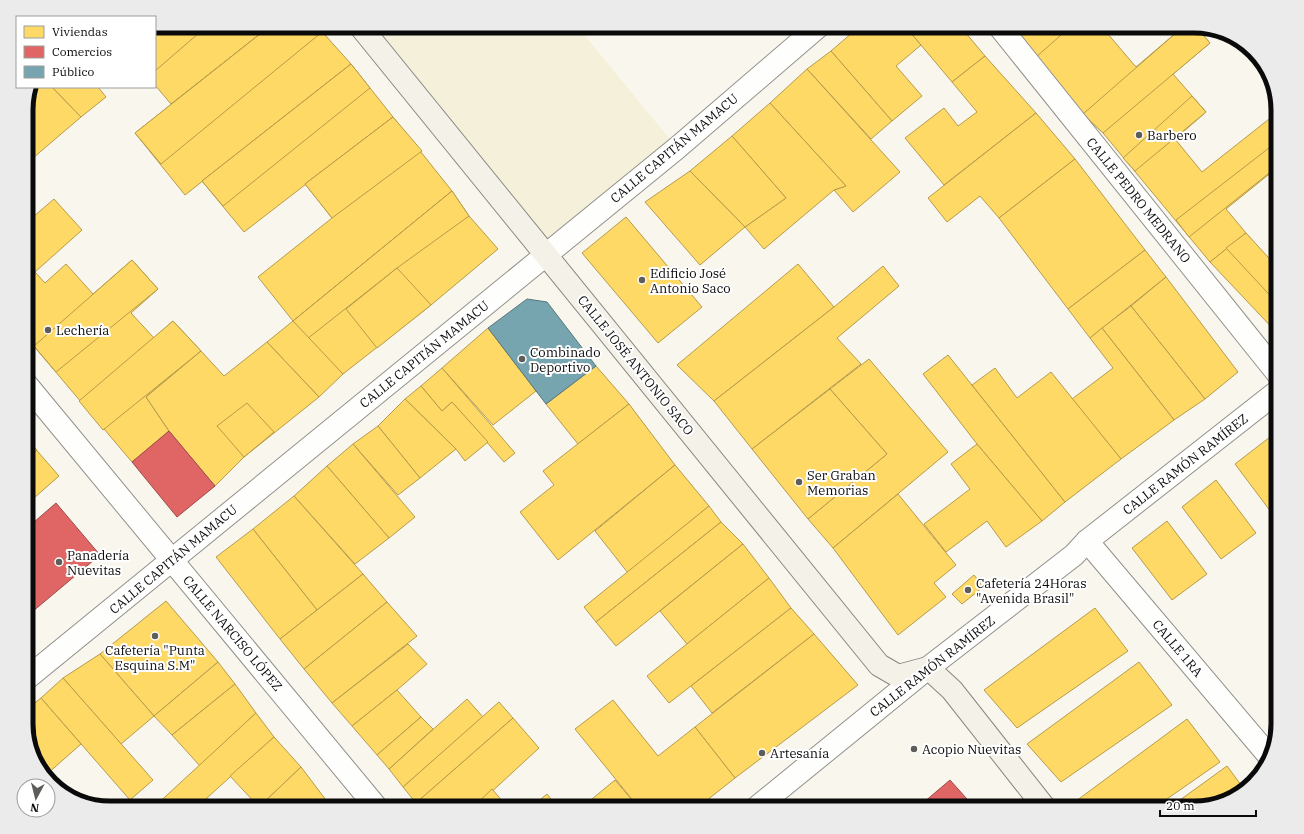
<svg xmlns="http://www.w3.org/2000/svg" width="1304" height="834" font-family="'IBM Plex Serif',serif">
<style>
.farmland{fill:#f5f0da}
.homes{fill:#ffd966;stroke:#b69b4a}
.shops{fill:#e06666;stroke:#a04a4a}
.public{fill:#76a5af;stroke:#56767e}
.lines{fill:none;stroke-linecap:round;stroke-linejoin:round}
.minor-casing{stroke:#92908c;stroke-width:24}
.tertiary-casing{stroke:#92908c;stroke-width:24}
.secondary-casing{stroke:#888783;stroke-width:24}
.minor{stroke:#fefefc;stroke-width:22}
.tertiary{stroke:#fefefc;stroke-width:22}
.secondary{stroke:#f3f1e8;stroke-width:22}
.poi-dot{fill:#5e5d59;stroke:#fff;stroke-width:1.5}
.labels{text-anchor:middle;stroke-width:4;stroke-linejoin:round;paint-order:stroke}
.poi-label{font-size:13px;fill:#0a0a0a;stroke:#fff;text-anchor:start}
.street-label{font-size:13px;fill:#0a0a0a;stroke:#fff}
.rim{fill:none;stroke:#0a0a0a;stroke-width:5}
</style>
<rect width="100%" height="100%" fill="#f9f6ed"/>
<path class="farmland" d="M 360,26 L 577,26 L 677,148 L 546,254 Z"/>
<g class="homes">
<path d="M 155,26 L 270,26 L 171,104 L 155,85 Z"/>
<path d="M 155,26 L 207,26 L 155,71 Z"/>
<path d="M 270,26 L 317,26 L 351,64 L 185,195 L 135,133 Z"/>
<path d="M 270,26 L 317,26 L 322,32 L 161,164 L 135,133 Z"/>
<path d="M 860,26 L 905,26 L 921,45 L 896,66 L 922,96 L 892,121 L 831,51 Z"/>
<path d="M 905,26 L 960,26 L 985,56 L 952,82 Z"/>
<path d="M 1013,26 L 1067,26 L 1069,28 L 1072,26 L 1116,26 L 1107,33 L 1136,67 L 1184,26 L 1196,27 L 1210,43 L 1173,74 L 1206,112 L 1175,139 L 1202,172 L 1278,112 L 1278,167 L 1226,209 L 1246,233 L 1210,262 L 1103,133 L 1083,114 L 1035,58 Z"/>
<path d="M 1025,26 L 1067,26 L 1069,28 L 1035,58 L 1018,32 Z"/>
<path d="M 1184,26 L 1196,27 L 1210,43 L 1103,133 L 1083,114 Z"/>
<path d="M 831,51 L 892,121 L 871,139 L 807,69 Z"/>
<path d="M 985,56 L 1036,113 L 944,185 L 905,138 L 944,108 L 958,126 L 977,112 L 952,82 Z"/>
<path d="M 351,64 L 393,117 L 244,232 L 202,181 Z"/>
<path d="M 351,64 L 370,88 L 223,206 L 202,181 Z"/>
<path d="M 807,69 L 900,172 L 853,212 L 834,190 L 846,186 L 770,103 Z"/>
<path d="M 30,87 L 52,87 L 81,117 L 33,158 L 26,151 L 26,105 Z"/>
<path d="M 52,87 L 98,87 L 106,97 L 81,117 Z"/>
<path d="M 1192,96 L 1206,112 L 1135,171 L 1123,158 Z"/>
<path d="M 770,103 L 846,186 L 834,190 L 764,249 L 745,227 L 786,198 L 732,136 Z"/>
<path d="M 1036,113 L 1075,159 L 999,218 L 980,196 L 947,222 L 928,198 Z"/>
<path d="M 393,117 L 452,191 L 293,321 L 258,277 L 332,218 L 305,184 Z"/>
<path d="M 393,117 L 422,151 L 332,218 L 305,184 Z"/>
<path d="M 732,136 L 786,198 L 745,227 L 690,171 Z"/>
<path d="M 1278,141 L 1278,166 L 1189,237 L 1176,220 Z"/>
<path d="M 26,151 L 33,158 L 26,164 Z"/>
<path d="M 1075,159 L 1145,250 L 1068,309 L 999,218 Z"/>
<path d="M 690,171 L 745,227 L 700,265 L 645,202 Z"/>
<path d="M 452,191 L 469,216 L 498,249 L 431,305 L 343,374 L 307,339 L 293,321 Z"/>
<path d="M 452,191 L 469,216 L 397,268 L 307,339 L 293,321 Z"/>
<path d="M 54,199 L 82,230 L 35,272 L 45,283 L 66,264 L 93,294 L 132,260 L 158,289 L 131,313 L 154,338 L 173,321 L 201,351 L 146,397 L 169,431 L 132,462 L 26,337 L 26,223 Z"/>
<path d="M 626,217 L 702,307 L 658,343 L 582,253 Z"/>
<path d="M 1246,233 L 1278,270 L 1278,334 L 1210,262 Z"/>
<path d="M 1246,233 L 1278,268 L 1278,304 L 1226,248 Z"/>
<path d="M 1145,250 L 1166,277 L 1090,338 L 1068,309 Z"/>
<path d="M 132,260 L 158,289 L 56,372 L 34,346 Z"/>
<path d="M 798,264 L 834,307 L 714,401 L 677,365 Z"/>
<path d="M 883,266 L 899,286 L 837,338 L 861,364 L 752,449 L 714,401 L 834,307 Z"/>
<path d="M 397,268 L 431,305 L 377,348 L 346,309 Z"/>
<path d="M 1166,277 L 1238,372 L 1205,399 L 1131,306 Z"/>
<path d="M 1131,306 L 1205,399 L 1174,420 L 1102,328 Z"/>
<path d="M 173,321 L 201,351 L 103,430 L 79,401 Z"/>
<path d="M 293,321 L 343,374 L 319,397 L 267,342 Z"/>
<path d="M 488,328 L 536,391 L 493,425 L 442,368 Z"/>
<path d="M 1102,328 L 1174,420 L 1121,459 L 1072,399 L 1113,368 L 1090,338 Z"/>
<path d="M 267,342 L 319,397 L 244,457 L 215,486 L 169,431 L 146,397 L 201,351 L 224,376 Z"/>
<path d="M 948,355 L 1065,502 L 1042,521 L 977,444 L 923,374 Z"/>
<path d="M 869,359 L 948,452 L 833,548 L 808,519 L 887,454 L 830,389 Z"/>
<path d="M 596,366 L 629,404 L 578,444 L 546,404 Z"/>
<path d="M 442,368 L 515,453 L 504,462 L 452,402 L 442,411 L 421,386 Z"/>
<path d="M 995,368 L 1017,398 L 1051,372 L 1121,459 L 1065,502 L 972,385 Z"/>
<path d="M 421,386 L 442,411 L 452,402 L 488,442 L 465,461 L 456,449 L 405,399 Z"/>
<path d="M 830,389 L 887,454 L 808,519 L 752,449 Z"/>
<path d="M 405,399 L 456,449 L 420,478 L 378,426 Z"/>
<path d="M 247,403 L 274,432 L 244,457 L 217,426 Z"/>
<path d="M 629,404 L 675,465 L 558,560 L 520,512 L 554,485 L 543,471 Z"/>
<path d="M 378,426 L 420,478 L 398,495 L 353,444 Z"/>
<path d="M 1270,437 L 1278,448 L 1278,513 L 1274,516 L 1235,464 Z"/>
<path d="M 26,438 L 59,476 L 26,505 Z"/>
<path d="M 26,438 L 37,450 L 26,458 Z"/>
<path d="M 353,444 L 415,517 L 389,538 L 327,466 Z"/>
<path d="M 977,444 L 1042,521 L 1006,547 L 987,521 L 946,552 L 924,524 L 970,489 L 951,464 Z"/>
<path d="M 675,465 L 709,506 L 628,573 L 595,531 Z"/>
<path d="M 327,466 L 389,538 L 355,564 L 294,496 Z"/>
<path d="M 1216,480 L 1256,533 L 1221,559 L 1182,507 Z"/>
<path d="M 898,494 L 956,565 L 934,583 L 946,597 L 898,635 L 833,548 Z"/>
<path d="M 294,496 L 363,574 L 317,610 L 253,529 Z"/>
<path d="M 709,506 L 721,522 L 596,622 L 584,607 Z"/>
<path d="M 1167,521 L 1207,574 L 1172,600 L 1132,548 Z"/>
<path d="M 721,522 L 743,544 L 616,646 L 596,622 Z"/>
<path d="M 253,529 L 317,610 L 280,639 L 216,557 Z"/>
<path d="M 743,544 L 769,578 L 687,644 L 660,611 Z"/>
<path d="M 363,574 L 387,602 L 304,669 L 280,639 Z"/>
<path d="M 974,575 L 983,587 L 962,604 L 952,594 Z"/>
<path d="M 769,578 L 791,608 L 669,703 L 647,676 Z"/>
<path d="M 166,601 L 218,662 L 154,716 L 100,654 Z"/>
<path d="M 387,602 L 417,636 L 332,703 L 304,669 Z"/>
<path d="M 791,608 L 814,634 L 712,713 L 691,686 Z"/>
<path d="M 1095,608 L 1128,651 L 1017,728 L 984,690 Z"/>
<path d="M 814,634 L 858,685 L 735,778 L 695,727 Z"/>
<path d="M 408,644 L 427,664 L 397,690 L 352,726 L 332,703 Z"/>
<path d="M 100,654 L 154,716 L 121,744 L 63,678 Z"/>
<path d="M 218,662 L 235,684 L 172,735 L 154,716 Z"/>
<path d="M 1139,662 L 1172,705 L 1061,782 L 1027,744 Z"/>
<path d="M 63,678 L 153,780 L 130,800 L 41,698 Z"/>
<path d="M 235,684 L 256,713 L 200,766 L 172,735 Z"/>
<path d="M 397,690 L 421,717 L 377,755 L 352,726 Z"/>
<path d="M 41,698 L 81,744 L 46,775 L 37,766 L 26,729 L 26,710 Z"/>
<path d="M 467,699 L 483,717 L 403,787 L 389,769 Z"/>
<path d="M 613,700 L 658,756 L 695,727 L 735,778 L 697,808 L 639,808 L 575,729 Z"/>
<path d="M 499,702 L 513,718 L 416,803 L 403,787 Z"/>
<path d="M 256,713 L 274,737 L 196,808 L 153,808 Z"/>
<path d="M 421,717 L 433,729 L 389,769 L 377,755 Z"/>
<path d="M 513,718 L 539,748 L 474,808 L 420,808 L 416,803 Z"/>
<path d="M 1187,719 L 1220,762 L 1154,808 L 1082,808 L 1076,801 Z"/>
<path d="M 274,737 L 301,767 L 259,807 L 230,776 Z"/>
<path d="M 1227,766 L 1244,789 L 1236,797 L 1194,808 L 1169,808 Z"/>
<path d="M 301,767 L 332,808 L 257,808 L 259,807 Z"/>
<path d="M 615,780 L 639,808 L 600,808 L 592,799 Z"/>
<path d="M 492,789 L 504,803 L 498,808 L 472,808 Z"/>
<path d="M 547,794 L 558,808 L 530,808 Z"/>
<path d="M 592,799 L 600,808 L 580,808 Z"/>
</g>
<g class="shops">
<path d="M 169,431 L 215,486 L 177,517 L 132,462 Z"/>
<path d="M 56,503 L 100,555 L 26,617 L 26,529 Z"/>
<path d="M 950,780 L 975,808 L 917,808 Z"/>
</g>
<path class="public" d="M 527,299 L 547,302 L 596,366 L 546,404 L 488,328 Z"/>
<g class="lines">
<g class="minor-casing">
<g id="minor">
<path d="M 999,26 L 1278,374"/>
<path d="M 26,384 L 377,808"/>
<path d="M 1087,541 L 1269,756"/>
<path d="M 928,668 L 1074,555 L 1087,541 L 1278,391"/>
<path d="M 26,679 L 677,148 L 819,26"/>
</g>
</g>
<g class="tertiary-casing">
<path id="tertiary" d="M 756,808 L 928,668"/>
</g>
<g class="secondary-casing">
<path id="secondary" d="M 360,26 L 879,665 L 898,676 L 928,668 L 952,690 L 1045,808"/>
</g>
<use href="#minor" class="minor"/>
<use href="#tertiary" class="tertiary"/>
<use href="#secondary" class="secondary"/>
</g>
<g class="poi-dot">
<circle cx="1139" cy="135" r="4"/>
<circle cx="642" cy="280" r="4"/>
<circle cx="48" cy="330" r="4"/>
<circle cx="522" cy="359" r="4"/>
<circle cx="799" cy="482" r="4"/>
<circle cx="59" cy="562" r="4"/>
<circle cx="968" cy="590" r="4"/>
<circle cx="155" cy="636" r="4"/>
<circle cx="914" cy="749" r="4"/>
<circle cx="762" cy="753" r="4"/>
</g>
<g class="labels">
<g class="poi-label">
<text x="1147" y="140">Barbero</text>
<text x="650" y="278">Edificio José<tspan x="650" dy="15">Antonio Saco</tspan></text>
<text x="56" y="335">Lechería</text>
<text x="530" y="357">Combinado<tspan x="530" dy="15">Deportivo</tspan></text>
<text x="807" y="480">Ser Graban<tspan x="807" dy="15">Memorias</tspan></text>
<text x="67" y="560">Panadería<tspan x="67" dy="15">Nuevitas</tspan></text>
<text x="976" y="588">Cafetería 24Horas<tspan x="976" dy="15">"Avenida Brasil"</tspan></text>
<text x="155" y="655" text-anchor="middle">Cafetería "Punta<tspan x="155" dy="15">Esquina S.M"</tspan></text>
<text x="922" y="754">Acopio Nuevitas</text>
<text x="770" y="758">Artesanía</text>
</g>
<g class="street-label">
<text transform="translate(674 148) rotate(-40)" y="5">CALLE CAPITÁN MAMACU</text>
<text transform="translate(1139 200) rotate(51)" y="5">CALLE PEDRO MEDRANO</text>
<text transform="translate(424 354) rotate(-39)" y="5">CALLE CAPITÁN MAMACU</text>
<text transform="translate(636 365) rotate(51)" y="5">CALLE JOSÉ ANTONIO SACO</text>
<text transform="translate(1185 464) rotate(-38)" y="5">CALLE RAMÓN RAMÍREZ</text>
<text transform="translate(173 559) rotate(-40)" y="5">CALLE CAPITÁN MAMACU</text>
<text transform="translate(233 633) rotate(50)" y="5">CALLE NARCISO LÓPEZ</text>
<text transform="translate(1178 648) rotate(50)" y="5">CALLE 1RA</text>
<text transform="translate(932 666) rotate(-38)" y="5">CALLE RAMÓN RAMÍREZ</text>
</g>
</g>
<path d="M0 0H1304V834H0ZM110 33H1194A77 77 0 0 1 1271 110V724A77 77 0 0 1 1194 801H110A77 77 0 0 1 33 724V110A77 77 0 0 1 110 33Z" fill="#ebebeb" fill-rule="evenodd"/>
<path class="rim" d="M110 33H1194A77 77 0 0 1 1271 110V724A77 77 0 0 1 1194 801H110A77 77 0 0 1 33 724V110A77 77 0 0 1 110 33Z"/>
<rect x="16" y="16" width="140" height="72" fill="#ffffff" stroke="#9d9d9d"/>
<rect x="24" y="26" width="20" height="12" fill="#ffd966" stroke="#9d9d9d"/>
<text x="52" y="36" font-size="12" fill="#0a0a0a">Viviendas</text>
<rect x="24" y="46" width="20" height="12" fill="#e06666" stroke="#9d9d9d"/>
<text x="52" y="56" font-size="12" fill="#0a0a0a">Comercios</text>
<rect x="24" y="66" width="20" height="12" fill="#76a5af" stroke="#9d9d9d"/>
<text x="52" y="76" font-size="12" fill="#0a0a0a">Público</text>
<g transform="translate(36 798) rotate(187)"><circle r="19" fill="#ffffff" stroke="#9d9d9d"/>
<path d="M0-3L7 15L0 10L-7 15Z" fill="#5e5d59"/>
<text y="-6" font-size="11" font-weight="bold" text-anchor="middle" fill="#0a0a0a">N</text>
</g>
<path d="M1160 810v6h96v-6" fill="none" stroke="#0a0a0a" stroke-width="2"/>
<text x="1166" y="810" font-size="12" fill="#0a0a0a" stroke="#ffffff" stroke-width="3" paint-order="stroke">20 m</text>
</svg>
